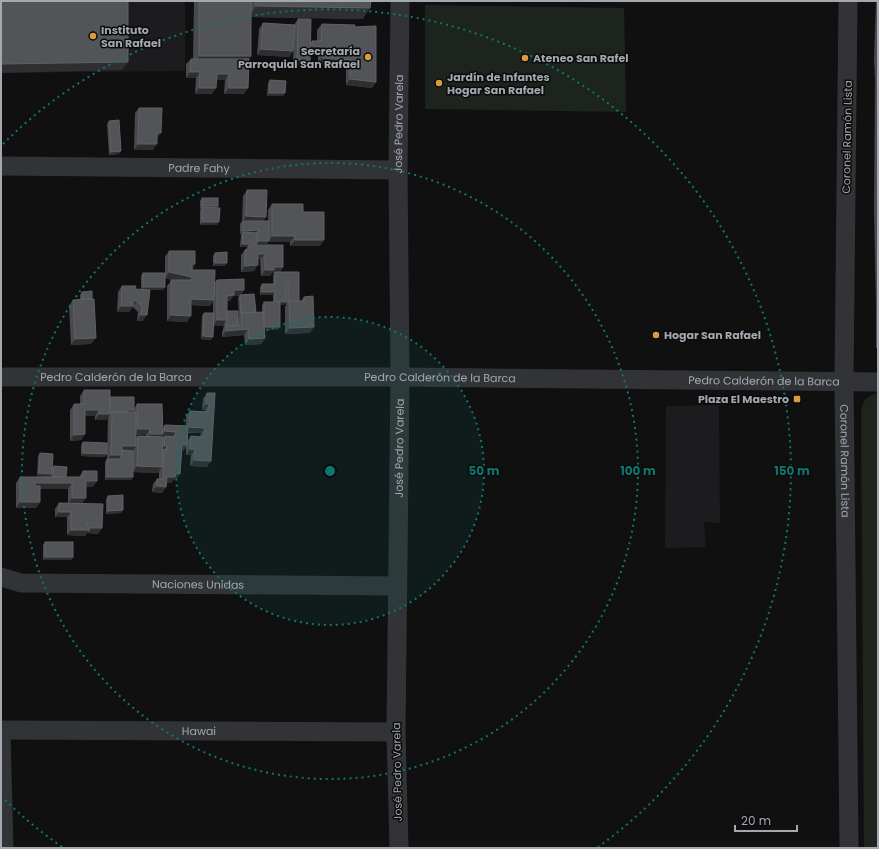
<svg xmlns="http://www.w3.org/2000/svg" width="879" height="849" font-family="Poppins,sans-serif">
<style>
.built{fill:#1c1c1e}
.green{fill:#1d231d}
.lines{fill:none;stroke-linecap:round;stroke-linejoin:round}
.street{stroke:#323336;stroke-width:19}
.wall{fill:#494a4d;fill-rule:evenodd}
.shaded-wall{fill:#2e2f31}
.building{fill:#525458;stroke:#5f6166}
.ring{fill:none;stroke:#0f766e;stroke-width:2;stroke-dasharray:2 4}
.poi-dot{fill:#da9a40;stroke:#0b0b0c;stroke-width:1.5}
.labels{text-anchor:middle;stroke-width:3;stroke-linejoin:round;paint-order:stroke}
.poi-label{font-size:11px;font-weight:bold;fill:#a3a8b0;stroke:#0b0b0c;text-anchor:start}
.street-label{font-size:11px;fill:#a3a8b0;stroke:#0b0b0c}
.centre{fill:#0f766e;stroke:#0b0b0c;stroke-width:2}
.ring-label{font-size:12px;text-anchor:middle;font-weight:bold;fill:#0f766e;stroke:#0b0b0c;stroke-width:3;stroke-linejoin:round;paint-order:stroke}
</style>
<rect width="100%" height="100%" fill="#101011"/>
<g class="built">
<path d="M 1,1 L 185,1 L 185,71 L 1,73 Z"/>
<path d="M 719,405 L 720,523 L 704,522 L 706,547 L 665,548 L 666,406 Z"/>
</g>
<g class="green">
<path d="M 425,5 L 624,8 L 626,112 L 425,109 Z"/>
<path d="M 878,393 L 878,848 L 864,848 L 861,415 C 862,402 865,396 878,393 Z"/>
</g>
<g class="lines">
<g class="street">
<path id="s1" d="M 848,1 L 844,382 L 849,848"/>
<path id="s2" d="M 1,166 L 398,170"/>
<path id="s3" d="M 1,377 L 400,377 L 878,382"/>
<path id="s4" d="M 1,577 L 21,583 L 397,586"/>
<path id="s5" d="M 1,730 L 396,732"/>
<path d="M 1,734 L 4,848"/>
<path id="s6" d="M 399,848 L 396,732 L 400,377 L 398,170 L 400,1"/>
</g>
</g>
<g class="wall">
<path d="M 194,1 L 371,1 L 363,19 L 251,17 L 251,56 L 249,59 L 244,94 L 224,94 L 225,80 L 216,80 L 212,94 L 195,94 L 196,78 L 186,78 L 186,64 L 191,59 L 193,59 Z"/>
<path d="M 876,1 L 878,1 L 878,349 L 876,348 L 876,308 L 874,210 L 875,80 L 874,59 Z"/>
<path d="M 298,19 L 310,43 L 312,41 L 317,41 L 317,30 L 322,24 L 354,27 L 376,82 L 372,88 L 346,85 L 346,66 L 318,64 L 318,53 L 310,52 L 310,61 L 306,66 L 293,66 L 294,31 L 293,51 L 289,57 L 257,55 L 259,29 L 263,23 L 294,25 Z"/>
<path d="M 270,80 L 285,93 L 283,96 L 267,96 L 268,83 Z"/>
<path d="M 139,108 L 157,139 L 153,150 L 134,150 L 135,113 Z"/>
<path d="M 109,121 L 119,154 L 109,155 L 107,124 Z"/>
<path d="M 247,190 L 266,217 L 263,221 L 268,221 L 268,210 L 272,204 L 303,212 L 320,246 L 290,246 L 290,242 L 268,242 L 267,244 L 257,244 L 256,245 L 283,267 L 280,272 L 299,272 L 299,301 L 301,301 L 304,297 L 310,333 L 285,334 L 285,307 L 286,305 L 286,286 L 286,302 L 284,305 L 280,304 L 280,327 L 278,330 L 264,330 L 265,338 L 261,344 L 245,345 L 244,335 L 222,337 L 222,332 L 223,329 L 224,325 L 223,326 L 213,326 L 211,340 L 201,339 L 202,316 L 204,313 L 213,313 L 213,301 L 210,306 L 191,305 L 187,322 L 167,321 L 167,286 L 172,280 L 165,278 L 165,287 L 163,290 L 146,290 L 143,321 L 137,321 L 138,312 L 133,307 L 129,312 L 117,312 L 118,292 L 122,286 L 135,289 L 141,290 L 141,276 L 143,273 L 165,273 L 165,257 L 169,251 L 195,264 L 192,270 L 214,283 L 217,280 L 244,290 L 240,295 L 256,312 L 262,312 L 262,305 L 264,302 L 273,302 L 273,295 L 260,295 L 260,287 L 262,284 L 273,284 L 273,275 L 274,273 L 272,273 L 270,276 L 261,276 L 260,259 L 258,259 L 254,271 L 241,272 L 241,255 L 245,250 L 246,250 L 247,247 L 240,247 L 241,235 L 241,234 L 240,234 L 240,224 L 242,221 L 243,196 ZM 233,296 L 239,296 L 238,298 L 239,316 L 238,318 L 227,311 L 227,301 L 230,301 Z"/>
<path d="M 202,198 L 218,206 L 217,208 L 217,225 L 200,225 L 200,210 L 201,209 L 200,209 L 200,201 Z"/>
<path d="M 215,253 L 225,266 L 213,266 L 213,256 Z"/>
<path d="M 82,292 L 91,344 L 71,345 L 69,306 L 73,300 L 80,299 L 80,295 Z"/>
<path d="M 84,390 L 110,397 L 134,409 L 137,404 L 163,428 L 165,425 L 186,426 L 186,416 L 190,411 L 205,411 L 205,410 L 202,410 L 203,399 L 207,393 L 215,393 L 207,467 L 190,466 L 191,455 L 186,455 L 186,447 L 183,451 L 182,451 L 180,474 L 176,479 L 174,479 L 171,483 L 167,483 L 166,487 L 162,493 L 152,492 L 153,484 L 157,479 L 159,479 L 159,471 L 158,473 L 133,472 L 133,477 L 131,480 L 105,480 L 105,462 L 107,459 L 108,418 L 109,416 L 106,420 L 95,420 L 95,416 L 85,416 L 85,434 L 81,440 L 70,441 L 70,410 L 74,404 L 80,404 L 80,396 ZM 188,433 L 201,433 L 200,437 L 191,436 L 188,440 ZM 136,435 L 146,435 L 146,436 L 138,436 L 136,438 Z"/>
<path d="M 83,442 L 105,457 L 81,456 L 81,445 Z"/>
<path d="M 40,453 L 53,467 L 54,466 L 66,477 L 79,477 L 83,471 L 93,487 L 86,487 L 82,504 L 102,528 L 98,534 L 88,533 L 87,532 L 85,536 L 67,535 L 67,517 L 55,517 L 55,509 L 59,503 L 68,504 L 68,489 L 40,489 L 40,502 L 36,508 L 16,508 L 16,483 L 20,477 L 51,477 L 51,475 L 50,477 L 37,476 L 38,456 Z"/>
<path d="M 108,496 L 123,510 L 121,513 L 106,514 L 106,499 Z"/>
<path d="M 45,542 L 73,557 L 71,560 L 43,560 L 43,545 Z"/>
</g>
<g class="shaded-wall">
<path d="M 256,6 L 370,8 L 363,19 L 248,17 Z"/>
<path d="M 312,46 L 322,47 L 318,53 L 308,52 Z"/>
<path d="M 261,49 L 293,51 L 289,57 L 257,55 Z"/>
<path d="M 199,56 L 251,56 L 245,65 L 193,65 Z"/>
<path d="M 322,58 L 350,60 L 346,66 L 318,64 Z"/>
<path d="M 297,60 L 310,61 L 306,66 L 293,66 Z"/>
<path d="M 128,62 L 122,70 L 1,73 L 1,64 Z"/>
<path d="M 190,72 L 200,72 L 196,78 L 186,78 Z"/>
<path d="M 217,74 L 229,74 L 225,80 L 212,80 Z"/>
<path d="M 350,79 L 376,82 L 372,88 L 346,85 Z"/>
<path d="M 199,88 L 216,88 L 212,94 L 195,94 Z"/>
<path d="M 229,88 L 248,88 L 244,94 L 224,94 Z"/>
<path d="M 269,93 L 285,93 L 283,96 L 267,96 Z"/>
<path d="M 157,133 L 161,133 L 157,139 Z"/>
<path d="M 138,144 L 157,144 L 153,150 L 134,150 Z"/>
<path d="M 121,151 L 119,154 L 109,155 L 111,152 Z"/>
<path d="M 202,206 L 218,206 L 216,209 L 202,207 L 201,209 L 200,209 Z"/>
<path d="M 246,216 L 266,217 L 262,222 L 242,222 Z"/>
<path d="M 202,222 L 219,222 L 217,225 L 200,225 Z"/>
<path d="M 258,230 L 256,233 L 243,232 L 241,234 L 240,234 L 243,231 Z"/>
<path d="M 272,236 L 295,236 L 290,242 L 268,242 L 267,244 L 256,244 L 258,241 L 269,241 Z"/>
<path d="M 295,240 L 324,240 L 320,246 L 290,246 Z"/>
<path d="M 242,244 L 257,244 L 255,247 L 249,245 L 247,247 L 240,247 Z"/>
<path d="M 258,254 L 265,254 L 260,259 L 254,259 Z"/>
<path d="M 215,263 L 227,263 L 225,266 L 213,266 Z"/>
<path d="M 192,264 L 195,264 L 191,270 Z"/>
<path d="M 258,265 L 254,271 L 241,272 L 245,266 Z"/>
<path d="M 274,267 L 283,267 L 279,273 L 275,272 L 274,273 L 272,273 L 270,276 L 261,276 L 265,270 Z"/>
<path d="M 169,272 L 192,277 L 188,283 L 165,278 Z"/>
<path d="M 143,287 L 165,287 L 163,290 L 141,290 Z"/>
<path d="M 234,290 L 244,290 L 240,296 L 233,296 L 230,301 L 223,301 L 227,296 Z"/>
<path d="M 262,292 L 275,292 L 273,295 L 260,295 Z"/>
<path d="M 191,299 L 214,300 L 210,306 L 187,305 Z"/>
<path d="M 133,301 L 137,301 L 129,312 L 117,312 L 121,306 Z"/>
<path d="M 275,301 L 286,302 L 284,305 L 273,304 Z"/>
<path d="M 141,315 L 147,315 L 143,321 L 137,321 Z"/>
<path d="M 171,315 L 191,316 L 187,322 L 167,321 Z"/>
<path d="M 217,320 L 227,320 L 223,326 L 213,326 Z"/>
<path d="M 264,327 L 280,327 L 278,330 L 262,330 Z"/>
<path d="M 314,327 L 310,333 L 285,334 L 290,328 Z"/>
<path d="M 248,329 L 244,335 L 222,337 L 226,331 Z"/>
<path d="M 203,336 L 213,337 L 211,340 L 201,339 Z"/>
<path d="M 96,338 L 91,344 L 71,345 L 75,339 Z"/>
<path d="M 265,338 L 261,344 L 245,345 L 249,339 Z"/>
<path d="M 206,404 L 209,404 L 205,410 L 202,410 Z"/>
<path d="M 85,410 L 99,410 L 95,416 L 80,416 Z"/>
<path d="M 128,410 L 134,410 L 132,413 L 126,413 Z"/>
<path d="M 111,413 L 106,420 L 95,420 L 99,414 Z"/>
<path d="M 189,427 L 205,428 L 201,433 L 185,432 Z"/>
<path d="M 138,429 L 150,429 L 146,435 L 134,435 Z"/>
<path d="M 164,431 L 176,432 L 171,438 L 165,436 L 164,437 L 160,437 L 146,440 L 150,434 L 163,434 Z"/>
<path d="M 85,434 L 81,440 L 70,441 L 74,435 Z"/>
<path d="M 182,445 L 187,445 L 183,451 L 178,451 Z"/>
<path d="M 122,446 L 136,446 L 132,452 L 121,452 Z"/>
<path d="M 164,446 L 167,446 L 163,452 L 160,451 Z"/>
<path d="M 190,449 L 195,450 L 191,455 L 186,455 Z"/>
<path d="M 83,453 L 107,454 L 105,457 L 81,456 Z"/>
<path d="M 111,455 L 122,455 L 118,461 L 107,460 Z"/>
<path d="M 194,460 L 211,461 L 207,467 L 190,466 Z"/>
<path d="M 137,466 L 162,467 L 158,473 L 132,472 Z"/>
<path d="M 39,473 L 52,474 L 50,477 L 37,476 Z"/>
<path d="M 176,473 L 180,474 L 176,479 L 174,479 L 171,483 L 163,483 L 167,477 Z"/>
<path d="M 107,477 L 133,477 L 131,480 L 105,480 Z"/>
<path d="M 86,481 L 97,481 L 93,487 L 82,487 Z"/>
<path d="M 35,483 L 72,483 L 68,489 L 31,489 Z"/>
<path d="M 157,486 L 166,487 L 162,493 L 152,492 Z"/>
<path d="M 72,498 L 86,498 L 82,504 L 68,504 Z"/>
<path d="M 20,502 L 40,502 L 36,508 L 16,508 Z"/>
<path d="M 123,510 L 121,513 L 106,514 L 108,511 Z"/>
<path d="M 59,512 L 71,512 L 67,517 L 55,517 Z"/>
<path d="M 90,528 L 85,536 L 67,535 L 71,530 Z"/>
<path d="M 92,528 L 102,528 L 98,534 L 88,533 Z"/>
<path d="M 45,557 L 73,557 L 71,560 L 43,560 Z"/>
</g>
<g class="building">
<path d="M 1,1 L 128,1 L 128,62 L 1,64 Z"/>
<rect x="199" y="1" width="52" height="55"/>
<path d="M 255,1 L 371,1 L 370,8 L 256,6 Z"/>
<path d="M 298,19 L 311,19 L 310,61 L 297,60 Z"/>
<path d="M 263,23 L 295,25 L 293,51 L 261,49 Z"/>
<path d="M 322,24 L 355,25 L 354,27 L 376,26 L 376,82 L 350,79 L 350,60 L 322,58 L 322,47 L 312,46 L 312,41 L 321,41 Z"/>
<path d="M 191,59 L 249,59 L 248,88 L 229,88 L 229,74 L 217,74 L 216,88 L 199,88 L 200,72 L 190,72 Z"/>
<path d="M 270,80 L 286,81 L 285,93 L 269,93 Z"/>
<path d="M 139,108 L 162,108 L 161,133 L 157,133 L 157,144 L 138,144 Z"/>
<path d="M 119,120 L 121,151 L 111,152 L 109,121 Z"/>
<path d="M 247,190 L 267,190 L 266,217 L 246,216 Z"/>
<rect x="202" y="198" width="16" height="8"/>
<path d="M 272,204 L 303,204 L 303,212 L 324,212 L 324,240 L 295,240 L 295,236 L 272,236 Z"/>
<path d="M 202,207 L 220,208 L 219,222 L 202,222 Z"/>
<path d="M 243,221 L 269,221 L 269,241 L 258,241 L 258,230 L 243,231 Z"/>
<path d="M 243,232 L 257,233 L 257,244 L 242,244 Z"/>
<path d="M 249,245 L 283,245 L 283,267 L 274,267 L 274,270 L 265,270 L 265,254 L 258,254 L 258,265 L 245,266 L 245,250 L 249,249 Z"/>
<path d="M 169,251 L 195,251 L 195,264 L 192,264 L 192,270 L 215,270 L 214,300 L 191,299 L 191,316 L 171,315 L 171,280 L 192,280 L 192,277 L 169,272 Z"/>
<path d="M 227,252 L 227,263 L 215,263 L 215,253 Z"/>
<path d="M 275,272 L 299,272 L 299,301 L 289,301 L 289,302 L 288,302 L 288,283 L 286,283 L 286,302 L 275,301 L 275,292 L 262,292 L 262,284 L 275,284 Z"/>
<rect x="143" y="273" width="22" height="14"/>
<path d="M 244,279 L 244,290 L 234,290 L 234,295 L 227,296 L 227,320 L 217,320 L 217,280 Z"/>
<path d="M 122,286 L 136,286 L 135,289 L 150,290 L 147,315 L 141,315 L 142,306 L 137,301 L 133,301 L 133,306 L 121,306 Z"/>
<path d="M 92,291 L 92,299 L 82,299 L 82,292 Z"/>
<path d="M 254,294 L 256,312 L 241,313 L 240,295 Z"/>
<path d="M 313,296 L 314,327 L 290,328 L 289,301 L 304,301 L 304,297 Z"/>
<path d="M 94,299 L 96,338 L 75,339 L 73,300 Z"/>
<rect x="264" y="302" width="16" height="25"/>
<path d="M 227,311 L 238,311 L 238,325 L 226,326 L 226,327 L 226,322 L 227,320 Z"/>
<path d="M 263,312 L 265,338 L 249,339 L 248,329 L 226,331 L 226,326 L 242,325 L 241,313 Z"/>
<path d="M 204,313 L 214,313 L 213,337 L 203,336 Z"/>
<path d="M 84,390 L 110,390 L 110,414 L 99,414 L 99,410 L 85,410 L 85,434 L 74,435 L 74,404 L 84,404 Z"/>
<path d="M 207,393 L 215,393 L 211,461 L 194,460 L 195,450 L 190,449 L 191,436 L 204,437 L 205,428 L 189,427 L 190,411 L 208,412 L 209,404 L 206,404 Z"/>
<path d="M 110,397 L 134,397 L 134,410 L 128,410 L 128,412 L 112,412 L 112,413 L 110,413 Z"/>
<path d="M 137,404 L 162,404 L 163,434 L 150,434 L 150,429 L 138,429 Z"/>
<path d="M 112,412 L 136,412 L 136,446 L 122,446 L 122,455 L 111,455 Z"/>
<path d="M 165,425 L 188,426 L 187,445 L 182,445 L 180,474 L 176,473 L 175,477 L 167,477 L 166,487 L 157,486 L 157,479 L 163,479 L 164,449 L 167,450 L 167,446 L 164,446 L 165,436 L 175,437 L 176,432 L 164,431 Z"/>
<path d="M 138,436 L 163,437 L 162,467 L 137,466 Z"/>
<path d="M 83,442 L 107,443 L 107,454 L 83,453 Z"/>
<path d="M 122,450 L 133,451 L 133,477 L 107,477 L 107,459 L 120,459 L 120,458 L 122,455 Z"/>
<path d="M 40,453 L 53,454 L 52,474 L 39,473 Z"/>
<path d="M 54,466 L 67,467 L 66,477 L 53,477 Z"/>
<path d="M 83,471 L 97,471 L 97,481 L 86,481 L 86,498 L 72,498 L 72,483 L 35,483 L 35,486 L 40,486 L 40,502 L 20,502 L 20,477 L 82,477 Z"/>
<path d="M 123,495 L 123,510 L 108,511 L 108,496 Z"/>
<path d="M 59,503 L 103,504 L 102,528 L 92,528 L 89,522 L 87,524 L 90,528 L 89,528 L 89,530 L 71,530 L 71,512 L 59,512 Z"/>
<rect x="45" y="542" width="28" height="15"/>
</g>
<circle cx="330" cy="471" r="154" fill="#0f766e" fill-opacity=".12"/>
<g class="ring">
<circle cx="330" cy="471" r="154"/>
<circle cx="330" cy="471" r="308"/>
<path d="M62 847A462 462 0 0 1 3 798M3 144A462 462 0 1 1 598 847"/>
</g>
<g class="poi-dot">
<circle cx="93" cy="36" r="4"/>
<circle cx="368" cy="57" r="4"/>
<circle cx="525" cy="58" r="4"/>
<circle cx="439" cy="83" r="4"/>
<circle cx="656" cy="335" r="4"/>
<rect x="793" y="395" width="8" height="8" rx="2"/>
</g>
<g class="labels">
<g class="poi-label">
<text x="101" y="34">Instituto<tspan x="101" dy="13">San Rafael</tspan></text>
<text x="360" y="55" text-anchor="end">Secretaría<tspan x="360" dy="13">Parroquial San Rafael</tspan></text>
<text x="533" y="62">Ateneo San Rafel</text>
<text x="447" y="81">Jardín de Infantes<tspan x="447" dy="13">Hogar San Rafael</tspan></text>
<text x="664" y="339">Hogar San Rafael</text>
<text x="789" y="403" text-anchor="end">Plaza El Maestro</text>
</g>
<g class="street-label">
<text dy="4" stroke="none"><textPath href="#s6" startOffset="724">José Pedro Varela</textPath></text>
<text transform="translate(847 137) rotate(-89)" y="4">Coronel Ramón Lista</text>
<text dy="4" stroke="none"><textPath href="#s2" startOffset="198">Padre Fahy</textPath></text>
<text dy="4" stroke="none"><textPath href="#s3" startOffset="115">Pedro Calderón de la Barca</textPath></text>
<text dy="4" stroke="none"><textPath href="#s3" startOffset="439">Pedro Calderón de la Barca</textPath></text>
<text dy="4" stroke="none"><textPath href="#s3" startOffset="763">Pedro Calderón de la Barca</textPath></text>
<text dy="4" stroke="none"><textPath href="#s6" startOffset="400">José Pedro Varela</textPath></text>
<text dy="4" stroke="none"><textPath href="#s1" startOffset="460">Coronel Ramón Lista</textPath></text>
<text dy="4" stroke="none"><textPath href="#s4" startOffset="198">Naciones Unidas</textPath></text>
<text dy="4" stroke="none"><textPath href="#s5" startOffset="198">Hawai</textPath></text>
<text transform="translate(397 772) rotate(-91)" y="4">José Pedro Varela</text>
</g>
</g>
<circle cx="330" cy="471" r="6" class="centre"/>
<g class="ring-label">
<text x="484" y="475">50 m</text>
<text x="638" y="475">100 m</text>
<text x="792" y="475">150 m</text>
</g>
<rect width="879" height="849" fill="none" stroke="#a3a8b0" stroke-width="4"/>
<path d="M735 825v6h62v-6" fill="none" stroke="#a3a8b0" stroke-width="2"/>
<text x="741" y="825" font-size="12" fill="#a3a8b0" stroke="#0b0b0c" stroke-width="3" paint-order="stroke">20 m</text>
</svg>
